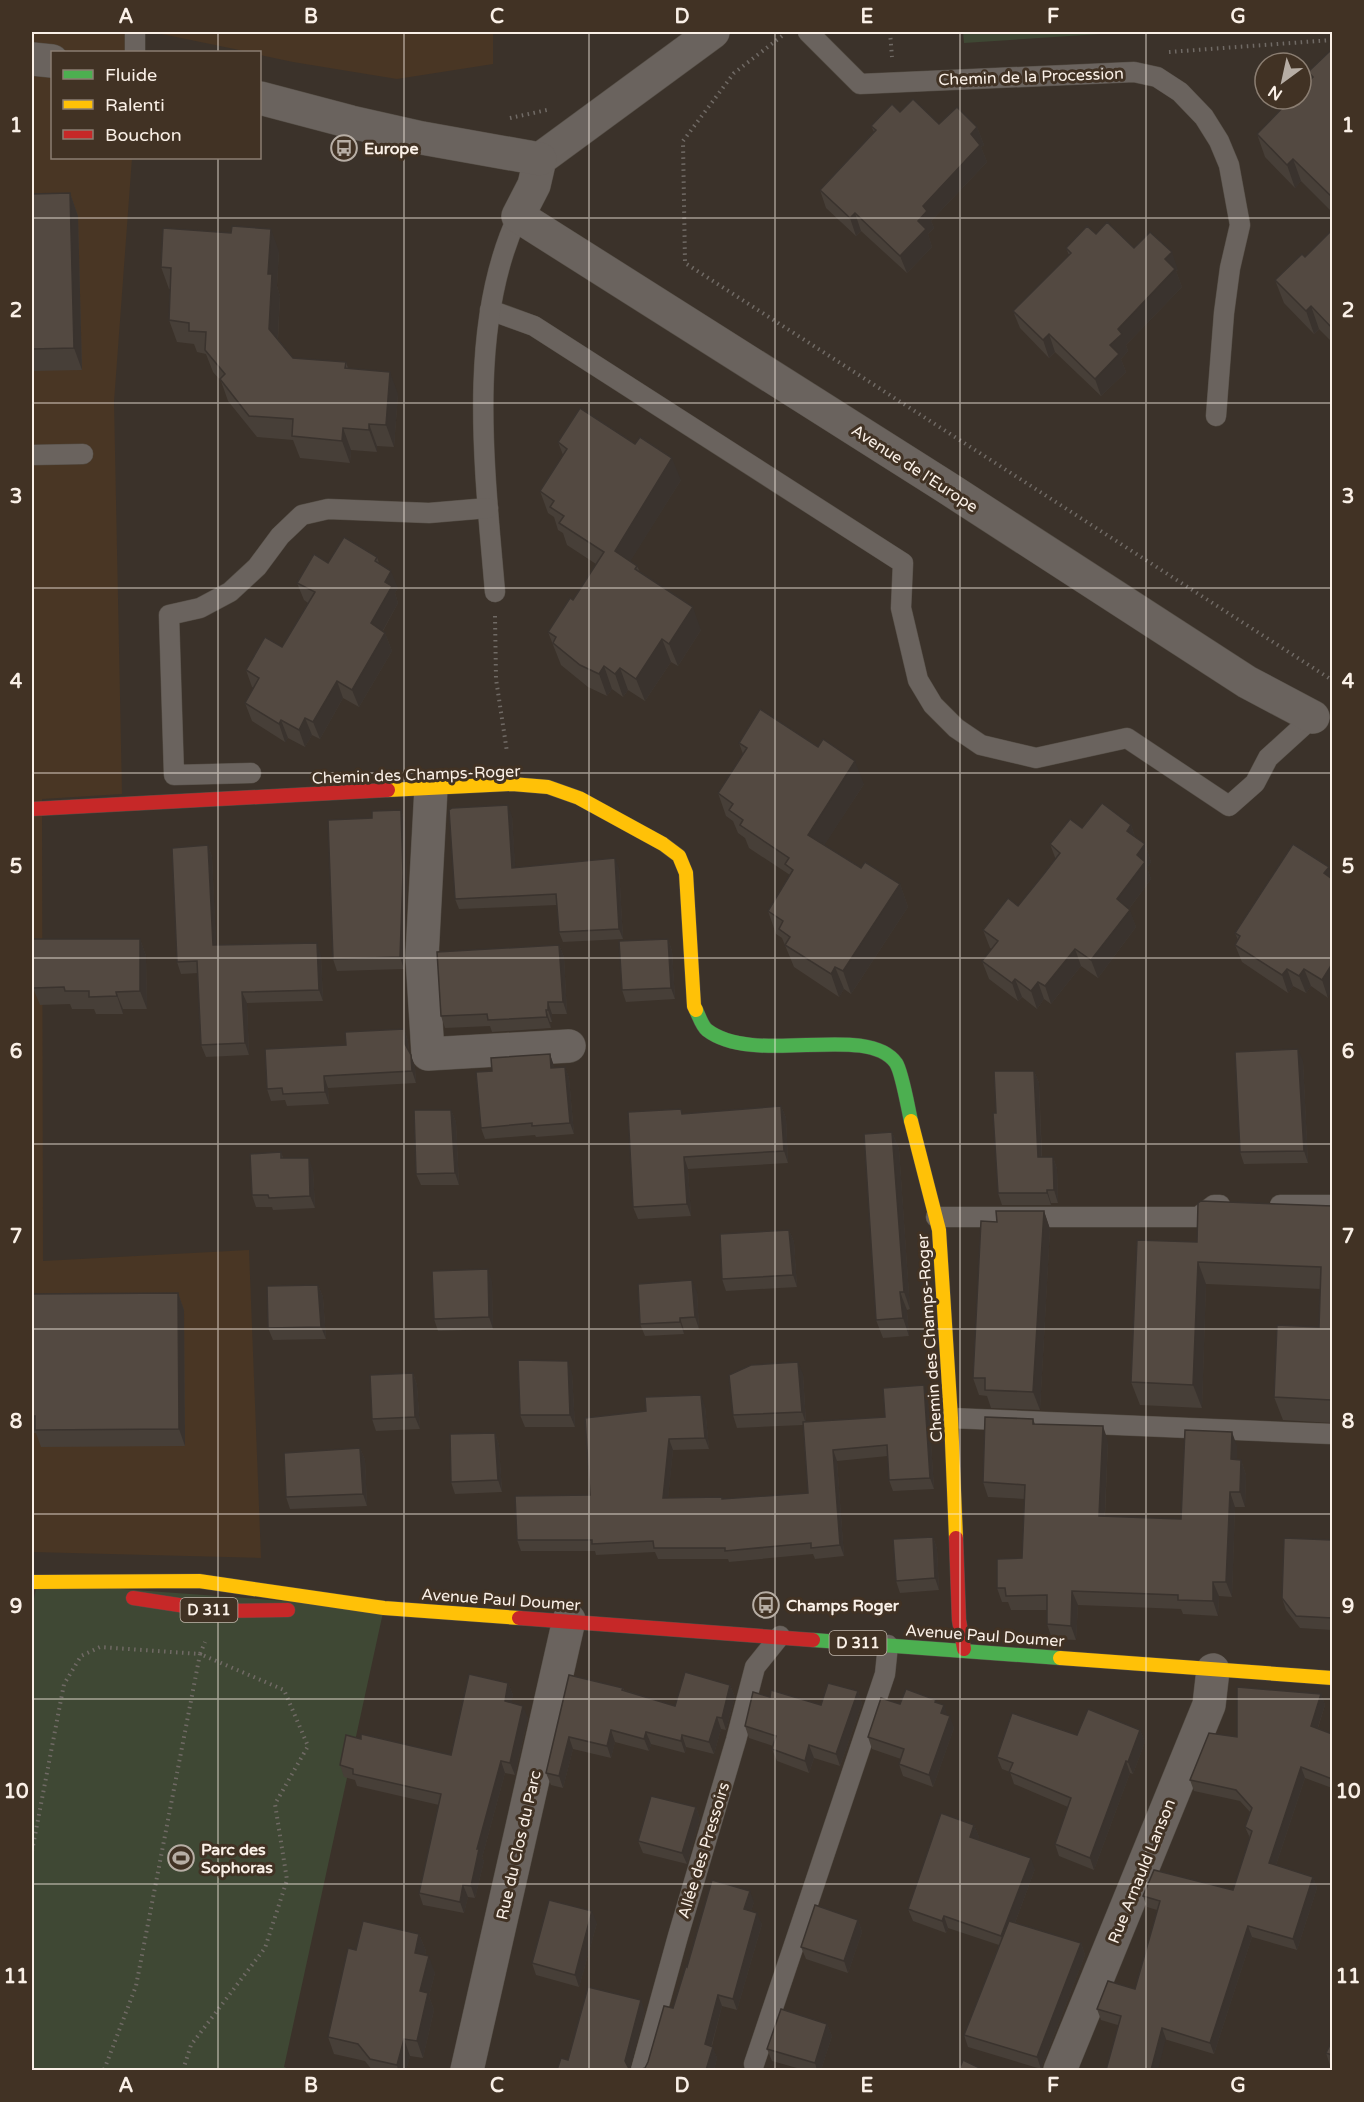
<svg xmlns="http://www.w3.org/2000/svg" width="1364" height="2102" font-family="'Varela Round',sans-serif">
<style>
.built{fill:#493624}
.green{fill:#3f4834}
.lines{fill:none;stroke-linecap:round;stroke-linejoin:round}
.lane-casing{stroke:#554e46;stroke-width:21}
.street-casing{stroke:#554e46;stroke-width:34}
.fast-casing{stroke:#554e46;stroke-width:15}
.slow-casing{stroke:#554e46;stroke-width:15}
.jam-casing{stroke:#554e46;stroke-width:15}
.path{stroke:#706a65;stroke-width:4;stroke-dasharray:1.5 4.5;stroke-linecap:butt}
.lane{stroke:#6a635e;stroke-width:20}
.street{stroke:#6a635e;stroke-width:33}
.fast{stroke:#4caf50;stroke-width:14}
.slow{stroke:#ffc107;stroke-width:14}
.jam{stroke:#c62828;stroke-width:14}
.wall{fill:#473f38}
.shaded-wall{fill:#3a332e}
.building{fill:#534941;stroke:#3a332e;stroke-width:1.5}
.grid{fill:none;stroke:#faf0e7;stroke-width:1.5;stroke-opacity:0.55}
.labels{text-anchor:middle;stroke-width:6;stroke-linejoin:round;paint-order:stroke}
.shield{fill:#413224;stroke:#c2b7ac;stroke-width:1.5}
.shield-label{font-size:15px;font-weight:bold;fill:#faf0e7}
.street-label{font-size:16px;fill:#faf0e7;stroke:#413224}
.poi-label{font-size:16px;font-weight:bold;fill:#faf0e7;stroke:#413224;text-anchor:start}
.neatline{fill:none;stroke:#faf0e7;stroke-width:2}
.grid-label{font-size:20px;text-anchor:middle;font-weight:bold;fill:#faf0e7}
</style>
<rect width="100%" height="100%" fill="#3b322a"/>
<g class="built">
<path d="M 32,32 L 141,32 L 139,52 L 52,52 L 52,158 L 132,158 L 114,402 L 122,794 L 42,799 L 43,1261 L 249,1250 L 261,1558 L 32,1552 Z"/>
<path d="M 152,32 L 493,32 L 493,64 L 397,79 L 293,62 L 260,55 L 260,52 L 249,52 Z"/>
</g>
<g class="green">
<path d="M 963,32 L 1131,32 L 964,43 Z"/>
<path d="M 37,1583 L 384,1608 L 284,2067 L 291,2070 L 32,2070 L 32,1609 Z"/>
</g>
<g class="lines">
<g class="lane-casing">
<g id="lane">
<path d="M 808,32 L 860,84 L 1134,72 L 1157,77 L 1180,92 L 1204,117 L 1219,141 L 1229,165 L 1240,225 L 1230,268 L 1224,313 L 1216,416"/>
<path d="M 135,52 L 135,32"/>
<path d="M 490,310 L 534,326 L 903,563 L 901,608 L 918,680 L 933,705 L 956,728 L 981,745 L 1036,758 L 1127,738 L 1229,806 L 1255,783 L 1268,758 L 1313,717"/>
<path d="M 32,455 L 83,454"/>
<path d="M 495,592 C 485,473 466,327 518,216"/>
<path d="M 251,773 L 174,775 L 169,615 L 200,608 L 230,592 L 257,567 L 280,536 L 302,515 L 328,509 L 429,513 L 488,508"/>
<path d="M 1280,1205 L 1332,1205"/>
<path d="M 936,1217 L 1198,1217 L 1214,1205 L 1220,1205"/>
<path d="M 951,1418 L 1332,1434"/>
<path d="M 754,2064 L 885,1674 L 888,1645"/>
<path d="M 641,2070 L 678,1936 L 736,1740 L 755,1667 L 780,1636"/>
</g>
</g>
<g class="street-casing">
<g id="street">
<path d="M 713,32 L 540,159 L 534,185 L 518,216 L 946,487 L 1247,682 L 1313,717"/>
<path d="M 32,59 L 52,61"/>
<path d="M 260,98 L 351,122 L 422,138 L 540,159"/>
<path d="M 431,788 L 422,956 L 428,1054 L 569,1046"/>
<path d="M 467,2070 L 569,1620"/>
<path d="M 1060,2070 L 1209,1705 L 1213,1670"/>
</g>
</g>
<g class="fast-casing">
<g id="fast">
<path d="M 696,1010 C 699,1016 702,1026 707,1030 C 755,1067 867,1022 896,1063 C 902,1072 908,1108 911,1121"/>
<path d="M 813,1640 L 1060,1658"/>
</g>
</g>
<g class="slow-casing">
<g id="slow">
<path d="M 388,790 L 512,784 L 548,787 L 579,798 L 663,844 L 679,856 L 686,873 L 694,1006 L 696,1010"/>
<path d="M 911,1121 L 939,1230 L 951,1418 L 956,1538"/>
<path d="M 32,1582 L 199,1581 L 384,1608 L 519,1618"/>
<path d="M 1060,1658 L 1332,1678"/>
</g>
</g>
<g class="jam-casing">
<g id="jam">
<path d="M 32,809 L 388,790"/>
<path d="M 956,1538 L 959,1620 L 964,1649"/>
<path d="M 133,1598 L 218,1611 L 288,1610"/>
<path d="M 519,1618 L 813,1640"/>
</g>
</g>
<g class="path">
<path d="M 890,32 L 892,57"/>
<path d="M 782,36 L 734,73 L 683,141 L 685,263 L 1332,680"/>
<path d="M 1169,52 L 1332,40"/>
<path d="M 510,118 L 547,110"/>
<path d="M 495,616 L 496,679 L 507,752"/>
<path d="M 32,1851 L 64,1684 L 81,1656 L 100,1647 L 200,1654 L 136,1986 L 104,2070"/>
<path d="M 183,2070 L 191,2045 L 265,1948 L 287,1880 L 275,1804 L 308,1746 L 284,1690 L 200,1654 L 205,1642"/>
</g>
<use href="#lane" class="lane"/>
<use href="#street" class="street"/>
<use href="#fast" class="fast"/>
<use href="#slow" class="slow"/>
<use href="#jam" class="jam"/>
</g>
<g class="wall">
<path d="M 1332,54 L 1332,212 L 1301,181 L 1295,188 L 1265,157 L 1257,134 L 1311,79 L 1308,72 Z"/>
<path d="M 900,112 L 939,124 L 977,127 L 984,145 L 981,147 L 987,162 L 931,221 L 934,228 L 928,234 L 932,247 L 907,273 L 861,231 L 856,236 L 826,208 L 820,190 L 874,132 L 871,126 Z"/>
<path d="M 70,193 L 78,216 L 82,370 L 32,371 L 32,194 Z"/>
<path d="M 1332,230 L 1332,342 L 1319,329 L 1314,334 L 1284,303 L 1275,280 L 1305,257 Z"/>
<path d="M 1096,234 L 1134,248 L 1178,270 L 1176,271 L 1182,287 L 1126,345 L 1128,351 L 1121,359 L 1126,372 L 1101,396 L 1055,352 L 1049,358 L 1020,328 L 1013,311 L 1069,255 L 1066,248 Z"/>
<path d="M 279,251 L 277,286 L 280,296 L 278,339 L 293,358 L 346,362 L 348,368 L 398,394 L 394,447 L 377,446 L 377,452 L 351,450 L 350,463 L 300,458 L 293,440 L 257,437 L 228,401 L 221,381 L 213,372 L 206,354 L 197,352 L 194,344 L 177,342 L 169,320 L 170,289 L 169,289 L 161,267 Z"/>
<path d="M 558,442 L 681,480 L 630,561 L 637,566 L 640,572 L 701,630 L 678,666 L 671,662 L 645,701 L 628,690 L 623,697 L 612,689 L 607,696 L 588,687 L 561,665 L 548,632 L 573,600 L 596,564 L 567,545 L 563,533 L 558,530 L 554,517 L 548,513 L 540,491 L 563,455 Z"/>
<path d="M 377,557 L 379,563 L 398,588 L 395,593 L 398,603 L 383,631 L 385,633 L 392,651 L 359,707 L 343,698 L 320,739 L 312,735 L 305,747 L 288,738 L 285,742 L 252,721 L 245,703 L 254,688 L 252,687 L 246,670 L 282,647 L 308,603 L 304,600 L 297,583 L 328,563 Z"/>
<path d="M 739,743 L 864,784 L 824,845 L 861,868 L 900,884 L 908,907 L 851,994 L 844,989 L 839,997 L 794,967 L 782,938 L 776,934 L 768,911 L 790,875 L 749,848 L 745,838 L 738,833 L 733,821 L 726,816 L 718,793 L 743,754 Z"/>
<path d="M 401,810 L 405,822 L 407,885 L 404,969 L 337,971 L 333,959 L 372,818 Z"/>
<path d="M 512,816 L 515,868 L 619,868 L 623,939 L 563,942 L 559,932 L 557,905 L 459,909 L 455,899 Z"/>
<path d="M 1131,825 L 1135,837 L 1145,844 L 1151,862 L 1147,868 L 1151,879 L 1129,909 L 1136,927 L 1098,978 L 1081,966 L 1051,1004 L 1044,999 L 1037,1009 L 1022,997 L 1018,1001 L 989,979 L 982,961 L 992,949 L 990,948 L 983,930 L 1018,906 L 1056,860 L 1050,844 L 1082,828 Z"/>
<path d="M 1293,844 L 1328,998 L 1311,986 L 1306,993 L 1293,986 L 1288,993 L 1242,962 L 1235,945 L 1238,940 L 1235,933 Z"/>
<path d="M 208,845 L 212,857 L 216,945 L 321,955 L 323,1001 L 247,1003 L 249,1055 L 206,1057 L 201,1045 L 198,973 L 181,974 L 177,962 Z"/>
<path d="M 140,939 L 146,956 L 147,1009 L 123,1009 L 123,1014 L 96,1014 L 94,1009 L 72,1009 L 70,1004 L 40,1005 L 33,988 Z"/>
<path d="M 668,939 L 672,951 L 675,999 L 626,1002 L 622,990 Z"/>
<path d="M 559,945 L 564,957 L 567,1014 L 552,1014 L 552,1022 L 550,1022 L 551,1028 L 492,1032 L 490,1026 L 445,1028 L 441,1016 Z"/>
<path d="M 404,1029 L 408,1041 L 409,1052 L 415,1067 L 416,1083 L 328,1088 L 329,1104 L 287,1106 L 285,1100 L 271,1101 L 267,1089 L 346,1045 Z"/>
<path d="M 550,1054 L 554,1068 L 565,1067 L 569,1078 L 574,1134 L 536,1137 L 535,1135 L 485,1139 L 481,1128 L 492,1071 Z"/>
<path d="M 1303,1061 L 1308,1163 L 1244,1164 L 1240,1152 Z"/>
<path d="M 1034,1071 L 1039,1083 L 1042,1157 L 1053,1157 L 1057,1169 L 1058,1203 L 1051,1203 L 1051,1205 L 1002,1205 L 998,1193 L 996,1113 Z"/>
<path d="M 781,1106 L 786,1118 L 788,1163 L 688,1169 L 691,1216 L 638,1219 L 633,1207 L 683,1114 Z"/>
<path d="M 451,1110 L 456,1122 L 459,1185 L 421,1185 L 416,1174 Z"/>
<path d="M 892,1132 L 899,1149 L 910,1309 L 907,1310 L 909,1336 L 883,1338 L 876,1320 Z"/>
<path d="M 281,1152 L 283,1158 L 313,1170 L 315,1208 L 273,1210 L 272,1207 L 256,1207 L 252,1195 Z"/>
<path d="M 1332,1206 L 1332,1423 L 1283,1420 L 1274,1397 L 1319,1327 L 1321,1289 L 1206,1284 L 1202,1408 L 1140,1405 L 1131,1382 L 1197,1242 Z"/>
<path d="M 1044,1211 L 1050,1229 L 1040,1410 L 991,1408 L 987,1396 L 979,1395 L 973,1378 L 997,1222 Z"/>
<path d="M 789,1230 L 794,1242 L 797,1287 L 726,1291 L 722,1279 Z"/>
<path d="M 492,1281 L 493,1329 L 438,1331 L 434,1319 Z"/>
<path d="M 318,1285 L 323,1297 L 326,1339 L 273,1340 L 268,1328 Z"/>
<path d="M 697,1292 L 699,1329 L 684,1330 L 684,1334 L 645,1336 L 640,1324 Z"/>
<path d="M 178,1293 L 184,1310 L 185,1446 L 41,1447 L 36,1433 L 32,1433 L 32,1294 Z"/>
<path d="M 413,1373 L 417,1385 L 420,1429 L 376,1431 L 372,1419 Z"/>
<path d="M 572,1373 L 575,1427 L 525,1427 L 520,1415 Z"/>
<path d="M 803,1374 L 806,1422 L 885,1417 L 928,1396 L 934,1489 L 893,1491 L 889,1480 L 888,1456 L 837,1461 L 844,1556 L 815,1559 L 813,1554 L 729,1562 L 728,1559 L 658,1559 L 655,1552 L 596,1555 L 595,1551 L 521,1551 L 517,1540 L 590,1495 L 705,1406 L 709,1449 L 673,1450 L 668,1498 L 722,1497 L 723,1499 L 808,1493 L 803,1425 L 737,1428 L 733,1415 Z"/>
<path d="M 1033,1419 L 1035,1424 L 1108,1441 L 1105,1516 L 1181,1519 L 1237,1446 L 1237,1460 L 1241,1460 L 1246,1475 L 1245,1507 L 1235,1507 L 1232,1597 L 1219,1596 L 1218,1616 L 1183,1614 L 1181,1609 L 1078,1605 L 1076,1640 L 1052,1639 L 1047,1624 L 1047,1610 L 1011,1610 L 1008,1602 L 1002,1602 L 997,1588 L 1022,1558 L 1025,1499 L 988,1497 L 983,1482 Z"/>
<path d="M 495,1433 L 499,1445 L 502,1492 L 455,1494 L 451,1482 Z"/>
<path d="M 360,1448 L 365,1460 L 367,1506 L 290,1509 L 286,1497 Z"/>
<path d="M 933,1537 L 937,1549 L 939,1590 L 900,1593 L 896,1581 Z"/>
<path d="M 1332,1540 L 1332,1630 L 1300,1628 L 1286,1610 L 1282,1598 Z"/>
<path d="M 569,1675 L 623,1688 L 624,1690 L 675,1706 L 730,1685 L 735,1697 L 726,1730 L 721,1729 L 714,1754 L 686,1747 L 685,1753 L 651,1744 L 649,1751 L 615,1742 L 611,1758 L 573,1749 L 563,1788 L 551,1785 L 546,1773 Z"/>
<path d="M 508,1683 L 513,1695 L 511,1702 L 528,1718 L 515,1775 L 505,1773 L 482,1858 L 484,1861 L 475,1898 L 468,1897 L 464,1913 L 423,1905 L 419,1893 L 439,1805 L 357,1786 L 355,1780 L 344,1777 L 340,1765 L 361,1739 L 451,1755 Z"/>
<path d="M 858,1691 L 862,1704 L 840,1766 L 814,1758 L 809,1773 L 777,1761 L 772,1749 L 773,1746 L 749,1738 L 745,1726 L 770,1697 L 821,1705 Z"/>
<path d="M 1321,1694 L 1325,1705 L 1318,1728 L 1332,1734 L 1332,1788 L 1305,1778 L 1276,1865 L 1313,1877 L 1317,1888 L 1297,1950 L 1252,1937 L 1214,2054 L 1101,2020 L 1097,2009 L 1135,1989 L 1157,1910 L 1147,1907 L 1143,1896 L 1233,1890 L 1250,1838 L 1245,1827 L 1250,1812 L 1240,1801 L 1194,1791 L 1190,1780 L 1237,1737 Z"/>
<path d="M 937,1703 L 948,1716 L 954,1728 L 933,1787 L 903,1776 L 899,1764 L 901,1759 L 872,1749 L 868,1737 L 900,1704 Z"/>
<path d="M 1140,1730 L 1145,1742 L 1133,1774 L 1130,1773 L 1094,1870 L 1059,1856 L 1055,1844 L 1068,1807 L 1014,1784 L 1010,1772 L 1002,1769 L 997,1757 L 1077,1735 Z"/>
<path d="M 696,1807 L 700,1819 L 687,1864 L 643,1853 L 638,1841 Z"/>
<path d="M 974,1825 L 979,1837 L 978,1839 L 1035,1869 L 1015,1923 L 1081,1943 L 1085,1955 L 1041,2069 L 968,2047 L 964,2035 L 999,1945 L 948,1928 L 946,1933 L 913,1921 L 908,1909 Z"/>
<path d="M 754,1902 L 751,1911 L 762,1924 L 737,2010 L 722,2006 L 712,2046 L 717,2058 L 714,2070 L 557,2070 L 568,2060 L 645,2012 L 630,2068 L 633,2070 L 639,2070 L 645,2068 L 648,2062 L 673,2008 L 687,1967 Z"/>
<path d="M 858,1920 L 862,1932 L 848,1973 L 806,1959 L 801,1947 Z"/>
<path d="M 597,1923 L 579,1987 L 536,1975 L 532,1963 Z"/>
<path d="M 419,1934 L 426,1951 L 425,1955 L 435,1973 L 429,1996 L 434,2010 L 423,2058 L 410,2056 L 406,2070 L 372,2070 L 365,2061 L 334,2054 L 328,2037 L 356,1950 Z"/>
<path d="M 827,2024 L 832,2036 L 821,2070 L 804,2070 L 772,2061 L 767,2049 Z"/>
<path d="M 1332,2041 L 1332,2066 L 1330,2065 L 1326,2053 Z"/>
</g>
<g class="shaded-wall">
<path d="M 977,127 L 984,145 L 981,147 L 987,162 L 931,221 L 934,228 L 928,234 L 932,247 L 907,273 L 900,256 L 918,221 L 923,206 L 971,134 Z"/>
<path d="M 1293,159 L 1301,181 L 1295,188 L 1287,165 Z"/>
<path d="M 70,193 L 78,216 L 82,370 L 74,348 Z"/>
<path d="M 855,213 L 861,231 L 856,236 L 850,218 Z"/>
<path d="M 271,229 L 279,251 L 277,286 L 280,296 L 277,351 L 269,329 L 268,274 Z"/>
<path d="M 1172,252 L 1178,270 L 1176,271 L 1182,287 L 1126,345 L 1128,351 L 1121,359 L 1126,372 L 1101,396 L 1095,379 L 1118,329 L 1165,259 Z"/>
<path d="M 1311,306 L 1319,329 L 1314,334 L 1306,311 Z"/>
<path d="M 1049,334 L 1055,352 L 1049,358 L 1043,340 Z"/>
<path d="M 390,372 L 398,394 L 394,447 L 386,425 Z"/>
<path d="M 369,424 L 377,446 L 377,452 L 369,430 Z"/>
<path d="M 343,428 L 351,450 L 350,463 L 342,441 Z"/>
<path d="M 672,458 L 681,480 L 623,573 L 615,551 Z"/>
<path d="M 391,571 L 398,588 L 395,593 L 398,603 L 377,641 L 371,623 L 385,582 Z"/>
<path d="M 693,607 L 701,630 L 678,666 L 669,644 Z"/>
<path d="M 385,633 L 392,651 L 359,707 L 352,690 Z"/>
<path d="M 662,639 L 671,662 L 645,701 L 636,679 Z"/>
<path d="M 604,666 L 612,689 L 607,696 L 599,674 Z"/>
<path d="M 620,668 L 628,690 L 623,697 L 615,674 Z"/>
<path d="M 337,681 L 343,698 L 320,739 L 313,722 Z"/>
<path d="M 305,718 L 312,735 L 305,747 L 299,730 Z"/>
<path d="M 281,720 L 288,738 L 285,742 L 279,724 Z"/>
<path d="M 855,761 L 864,784 L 816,858 L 808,835 Z"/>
<path d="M 508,805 L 512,816 L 516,878 L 512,868 Z"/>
<path d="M 401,810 L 405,822 L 407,885 L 404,969 L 400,957 Z"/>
<path d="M 1131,825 L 1137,843 L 1127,831 Z"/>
<path d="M 1145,844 L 1151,862 L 1147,868 L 1151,879 L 1123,917 L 1117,899 L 1137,855 Z"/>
<path d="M 208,845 L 212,857 L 217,957 L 213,945 Z"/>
<path d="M 615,858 L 619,868 L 623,939 L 619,929 Z"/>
<path d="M 1329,867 L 1332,877 L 1332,888 L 1324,873 Z"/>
<path d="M 900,884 L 908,907 L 851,994 L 843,971 Z"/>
<path d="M 1130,910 L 1136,927 L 1098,978 L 1091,960 Z"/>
<path d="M 140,939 L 146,956 L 147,1009 L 140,991 Z"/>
<path d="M 668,939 L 672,951 L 675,999 L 671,988 Z"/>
<path d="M 317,943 L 321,955 L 323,1001 L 319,990 Z"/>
<path d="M 559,945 L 564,957 L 567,1014 L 563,1002 Z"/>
<path d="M 1075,949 L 1081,966 L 1051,1004 L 1045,986 Z"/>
<path d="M 1332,964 L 1332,991 L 1328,998 L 1322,980 Z"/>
<path d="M 835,967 L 844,989 L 839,997 L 831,974 Z"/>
<path d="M 1287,969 L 1293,986 L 1288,993 L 1282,975 Z"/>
<path d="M 1304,969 L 1311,986 L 1306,993 L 1299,976 Z"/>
<path d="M 1015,979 L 1022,997 L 1018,1001 L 1012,983 Z"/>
<path d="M 1038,982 L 1044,999 L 1037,1009 L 1031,991 Z"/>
<path d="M 116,992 L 123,1009 L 123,1014 L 117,996 Z"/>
<path d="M 242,992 L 247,1003 L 249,1055 L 245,1043 Z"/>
<path d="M 548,1002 L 552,1014 L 552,1022 L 548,1010 Z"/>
<path d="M 546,1010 L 550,1022 L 551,1028 L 547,1017 Z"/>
<path d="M 404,1029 L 408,1041 L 409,1056 L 405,1044 Z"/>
<path d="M 1298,1049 L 1303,1061 L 1308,1163 L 1304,1151 Z"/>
<path d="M 550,1054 L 554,1066 L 555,1079 L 551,1068 Z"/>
<path d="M 411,1055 L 415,1067 L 416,1083 L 412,1071 Z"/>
<path d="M 565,1067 L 569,1078 L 574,1134 L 570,1123 Z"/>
<path d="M 1034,1071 L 1039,1083 L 1042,1169 L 1038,1157 Z"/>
<path d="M 324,1076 L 328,1088 L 329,1104 L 325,1092 Z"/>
<path d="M 781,1106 L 786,1118 L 788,1163 L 784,1151 Z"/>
<path d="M 451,1110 L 456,1122 L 459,1185 L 455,1173 Z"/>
<path d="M 892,1132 L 899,1149 L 910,1309 L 904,1292 Z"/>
<path d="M 684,1157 L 688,1169 L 691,1216 L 687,1204 Z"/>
<path d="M 1053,1157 L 1057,1169 L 1058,1203 L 1054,1190 Z"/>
<path d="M 309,1158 L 313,1170 L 315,1208 L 310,1196 Z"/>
<path d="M 1047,1190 L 1051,1203 L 1051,1205 L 1047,1193 Z"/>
<path d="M 1044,1211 L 1050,1229 L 1040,1410 L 1033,1392 Z"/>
<path d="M 789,1230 L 794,1242 L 797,1287 L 793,1275 Z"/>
<path d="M 1198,1262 L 1206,1284 L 1202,1408 L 1193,1385 Z"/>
<path d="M 488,1269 L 492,1281 L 493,1329 L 489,1317 Z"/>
<path d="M 692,1280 L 697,1292 L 699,1329 L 695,1317 Z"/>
<path d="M 318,1285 L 323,1297 L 326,1339 L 321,1327 Z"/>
<path d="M 900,1292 L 907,1310 L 909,1336 L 903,1318 Z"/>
<path d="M 178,1293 L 184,1310 L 185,1446 L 179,1429 Z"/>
<path d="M 680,1318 L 684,1330 L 684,1334 L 680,1322 Z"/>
<path d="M 568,1361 L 572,1373 L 575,1427 L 570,1415 Z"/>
<path d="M 1332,1361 L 1332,1404 L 1331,1400 Z"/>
<path d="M 798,1362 L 803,1374 L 806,1424 L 802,1412 Z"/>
<path d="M 413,1373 L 417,1385 L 420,1429 L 415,1417 Z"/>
<path d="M 924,1385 L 928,1396 L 934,1489 L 930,1478 Z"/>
<path d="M 701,1395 L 705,1406 L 709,1449 L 705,1438 Z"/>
<path d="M 1103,1426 L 1108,1441 L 1104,1530 L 1099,1516 Z"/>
<path d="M 1232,1432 L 1237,1446 L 1237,1474 L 1231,1459 Z"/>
<path d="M 495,1433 L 499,1445 L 502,1492 L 498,1480 Z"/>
<path d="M 669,1439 L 673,1450 L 667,1510 L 663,1498 Z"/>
<path d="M 360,1448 L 365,1460 L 367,1506 L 363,1494 Z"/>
<path d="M 833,1450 L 837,1461 L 844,1556 L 840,1545 Z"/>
<path d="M 1241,1460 L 1246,1475 L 1245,1507 L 1240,1492 Z"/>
<path d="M 1230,1492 L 1235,1507 L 1232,1597 L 1226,1582 Z"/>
<path d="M 933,1537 L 937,1549 L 939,1590 L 935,1578 Z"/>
<path d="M 1213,1582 L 1219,1596 L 1218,1616 L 1213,1601 Z"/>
<path d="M 1072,1591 L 1078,1605 L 1076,1640 L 1071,1626 Z"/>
<path d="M 508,1683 L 513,1695 L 509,1713 L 505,1701 Z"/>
<path d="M 730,1685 L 735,1697 L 726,1730 L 722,1718 Z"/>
<path d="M 858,1691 L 862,1704 L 840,1766 L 836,1754 Z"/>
<path d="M 1321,1694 L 1325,1705 L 1315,1736 L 1311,1726 Z"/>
<path d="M 944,1705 L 948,1717 L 941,1713 Z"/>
<path d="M 523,1706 L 528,1718 L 515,1775 L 510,1763 Z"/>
<path d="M 950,1716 L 954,1728 L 933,1787 L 929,1775 Z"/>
<path d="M 717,1717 L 721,1729 L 714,1754 L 709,1742 Z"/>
<path d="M 611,1730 L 615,1742 L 611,1758 L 607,1746 Z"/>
<path d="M 1140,1730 L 1145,1742 L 1133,1774 L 1128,1762 Z"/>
<path d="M 646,1732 L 651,1744 L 649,1751 L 644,1739 Z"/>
<path d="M 682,1735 L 686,1747 L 685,1753 L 681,1741 Z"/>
<path d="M 569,1737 L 573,1749 L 563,1788 L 559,1776 Z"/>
<path d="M 809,1745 L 814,1758 L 809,1773 L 805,1761 Z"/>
<path d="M 501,1761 L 505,1773 L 482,1858 L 484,1861 L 475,1898 L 471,1886 L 477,1849 Z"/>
<path d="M 1126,1761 L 1130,1773 L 1094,1870 L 1090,1858 Z"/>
<path d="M 1301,1767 L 1305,1778 L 1273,1874 L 1269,1863 Z"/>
<path d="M 696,1807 L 700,1819 L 687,1864 L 682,1853 Z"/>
<path d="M 974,1825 L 979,1837 L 975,1849 L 970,1837 Z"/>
<path d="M 1031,1858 L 1035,1869 L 1006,1947 L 1001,1936 Z"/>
<path d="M 1313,1877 L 1317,1888 L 1297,1950 L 1293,1939 Z"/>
<path d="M 463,1885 L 468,1897 L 464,1913 L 460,1902 Z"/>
<path d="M 750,1891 L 754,1902 L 748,1921 L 744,1909 Z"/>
<path d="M 592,1911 L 597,1923 L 579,1987 L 575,1975 Z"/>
<path d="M 757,1913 L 762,1924 L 737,2010 L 733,1999 Z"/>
<path d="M 944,1916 L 948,1928 L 946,1933 L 942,1921 Z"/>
<path d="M 858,1920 L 862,1932 L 848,1973 L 844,1961 Z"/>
<path d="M 1248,1926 L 1252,1937 L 1214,2054 L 1210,2043 Z"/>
<path d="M 419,1934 L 426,1951 L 421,1970 L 415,1953 Z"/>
<path d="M 1081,1943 L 1085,1955 L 1041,2069 L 1037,2057 Z"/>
<path d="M 429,1956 L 435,1973 L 429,1996 L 434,2010 L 423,2058 L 417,2041 L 420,1991 Z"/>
<path d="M 718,1995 L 722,2006 L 709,2055 L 705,2044 Z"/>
<path d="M 641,2000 L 645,2012 L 630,2070 L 625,2061 Z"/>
<path d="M 827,2024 L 832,2036 L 821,2070 L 817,2070 L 815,2063 Z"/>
<path d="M 1162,2028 L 1166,2039 L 1158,2070 L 1151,2070 Z"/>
<path d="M 404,2039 L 410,2056 L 406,2070 L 398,2070 L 397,2065 Z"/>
<path d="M 713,2047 L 717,2058 L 714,2070 L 706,2070 Z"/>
</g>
<g class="building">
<path d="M 1330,51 L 1332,54 L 1332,197 L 1293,159 L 1287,165 L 1257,134 L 1291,99 L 1301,99 L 1301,89 L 1313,77 L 1308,72 Z"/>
<path d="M 913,99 L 939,124 L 957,107 L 977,127 L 971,134 L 980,145 L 923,206 L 927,211 L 918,221 L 926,229 L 900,256 L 855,213 L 850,218 L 820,190 L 876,130 L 871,126 L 892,104 L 900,112 Z"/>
<path d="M 70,193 L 74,348 L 32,349 L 32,194 Z"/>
<path d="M 1107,222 L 1134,248 L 1150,232 L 1172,252 L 1165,259 L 1175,269 L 1118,329 L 1122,334 L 1110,345 L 1119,354 L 1095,379 L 1049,334 L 1043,340 L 1013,311 L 1071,253 L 1066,248 L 1087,226 L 1096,234 Z"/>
<path d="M 232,226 L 271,229 L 268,274 L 272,274 L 269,329 L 293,358 L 346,362 L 345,368 L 390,372 L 386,425 L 369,424 L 369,430 L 343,428 L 342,441 L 292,436 L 293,419 L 249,416 L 220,379 L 225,374 L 205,350 L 206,332 L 189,331 L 189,323 L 169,320 L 171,268 L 161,267 L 163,228 L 231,233 Z"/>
<path d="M 1332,230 L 1332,328 L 1311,306 L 1306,311 L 1275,280 L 1302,254 L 1305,257 Z"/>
<path d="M 580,408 L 635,444 L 640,437 L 672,458 L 615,551 L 637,566 L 635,569 L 693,607 L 669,644 L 662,639 L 636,679 L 620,668 L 615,674 L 604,666 L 599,674 L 580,665 L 553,643 L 556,637 L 548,632 L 570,598 L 573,600 L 604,552 L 559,523 L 564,516 L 550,507 L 554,501 L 540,491 L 567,449 L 558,442 Z"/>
<path d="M 344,537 L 377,557 L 375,561 L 391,571 L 385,582 L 392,586 L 371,623 L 385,633 L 352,690 L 337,681 L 313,722 L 305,718 L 299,730 L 281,720 L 279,724 L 245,703 L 259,678 L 246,670 L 265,637 L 282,647 L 315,592 L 297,583 L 314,554 L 328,563 Z"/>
<path d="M 760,709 L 818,747 L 823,739 L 855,761 L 808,835 L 861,868 L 865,862 L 900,884 L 843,971 L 835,967 L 831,974 L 785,945 L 790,937 L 779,929 L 783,921 L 768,911 L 793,870 L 785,864 L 789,858 L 740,825 L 743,820 L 729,810 L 733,804 L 718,793 L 747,748 L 739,743 Z"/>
<path d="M 1102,803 L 1131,825 L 1127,831 L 1145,844 L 1137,855 L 1145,862 L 1117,899 L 1130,910 L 1091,960 L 1075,949 L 1045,986 L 1038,982 L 1031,991 L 1015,979 L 1012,983 L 982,961 L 998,941 L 983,930 L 1008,898 L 1018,906 L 1043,875 L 1060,853 L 1050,844 L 1070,819 L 1082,828 Z"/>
<path d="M 508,805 L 512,868 L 615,858 L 619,929 L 559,932 L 556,894 L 455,899 L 449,810 L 452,808 Z"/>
<path d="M 401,810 L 403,873 L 400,957 L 333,959 L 328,820 L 372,818 L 372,811 Z"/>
<path d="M 1293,844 L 1329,867 L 1324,873 L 1332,879 L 1332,964 L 1322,980 L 1304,969 L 1299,976 L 1287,969 L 1282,975 L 1235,945 L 1240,936 L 1235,933 Z"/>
<path d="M 208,845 L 213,945 L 317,943 L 319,990 L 242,992 L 245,1043 L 201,1045 L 197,961 L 177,962 L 172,848 Z"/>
<path d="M 33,939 L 140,939 L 140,991 L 116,992 L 117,996 L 89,997 L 89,991 L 65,991 L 64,987 L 33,988 Z"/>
<path d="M 668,939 L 671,988 L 622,990 L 619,941 Z"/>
<path d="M 559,945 L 563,1002 L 548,1002 L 548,1010 L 546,1010 L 547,1017 L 488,1020 L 487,1014 L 441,1016 L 437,952 Z"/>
<path d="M 404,1029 L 405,1044 L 411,1055 L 412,1071 L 324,1076 L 325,1092 L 283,1094 L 282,1088 L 267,1089 L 265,1049 L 346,1045 L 345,1032 Z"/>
<path d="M 1298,1049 L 1304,1151 L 1240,1152 L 1235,1052 Z"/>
<path d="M 550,1054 L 551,1068 L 565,1067 L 570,1123 L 532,1126 L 532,1123 L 481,1128 L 476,1072 L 492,1071 L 491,1058 Z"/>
<path d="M 994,1071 L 1034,1071 L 1038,1157 L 1053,1157 L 1054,1190 L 1047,1190 L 1047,1193 L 998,1193 L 993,1113 L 996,1113 Z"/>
<path d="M 781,1106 L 784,1151 L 684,1157 L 687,1204 L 633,1207 L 628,1112 L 681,1109 L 682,1114 Z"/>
<path d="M 414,1110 L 451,1110 L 455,1173 L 416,1174 Z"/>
<path d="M 892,1132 L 904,1292 L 900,1292 L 903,1318 L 876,1320 L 864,1134 Z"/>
<path d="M 281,1152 L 281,1158 L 309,1158 L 310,1196 L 269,1198 L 268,1195 L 252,1195 L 250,1154 Z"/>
<path d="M 1201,1201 L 1332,1206 L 1332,1361 L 1331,1400 L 1274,1397 L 1277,1325 L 1319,1327 L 1321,1267 L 1198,1262 L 1193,1385 L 1131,1382 L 1137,1240 L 1197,1242 L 1198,1203 Z"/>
<path d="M 996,1211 L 1044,1211 L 1033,1392 L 985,1390 L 985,1378 L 973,1378 L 981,1221 L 997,1222 Z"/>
<path d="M 789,1230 L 793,1275 L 722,1279 L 720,1234 Z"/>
<path d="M 488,1269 L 489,1317 L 434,1319 L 432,1271 Z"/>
<path d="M 692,1280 L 695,1317 L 680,1318 L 680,1322 L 640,1324 L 638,1284 Z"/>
<path d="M 318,1285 L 321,1327 L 268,1328 L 267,1286 Z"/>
<path d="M 178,1293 L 179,1429 L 35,1430 L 35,1416 L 32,1416 L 32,1294 Z"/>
<path d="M 518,1360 L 568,1361 L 570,1415 L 520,1415 Z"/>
<path d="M 798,1362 L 802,1412 L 733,1415 L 729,1375 L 751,1365 Z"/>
<path d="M 413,1373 L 415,1417 L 372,1419 L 370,1375 Z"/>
<path d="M 924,1385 L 930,1478 L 889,1480 L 887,1445 L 833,1450 L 840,1545 L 811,1548 L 811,1543 L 725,1551 L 725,1548 L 654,1548 L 653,1541 L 592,1544 L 592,1540 L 517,1540 L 515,1496 L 590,1495 L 585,1418 L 646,1411 L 645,1397 L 701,1395 L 705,1438 L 669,1439 L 663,1498 L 722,1497 L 722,1499 L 808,1493 L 803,1422 L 885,1417 L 883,1388 Z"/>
<path d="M 985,1417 L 1033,1419 L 1033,1424 L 1103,1426 L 1099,1516 L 1181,1519 L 1185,1430 L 1232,1432 L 1231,1459 L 1241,1460 L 1240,1492 L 1230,1492 L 1226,1582 L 1213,1582 L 1213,1601 L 1178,1600 L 1178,1595 L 1072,1591 L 1071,1626 L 1047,1624 L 1047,1595 L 1006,1596 L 1005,1588 L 997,1588 L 997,1559 L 1022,1558 L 1025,1485 L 983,1482 Z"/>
<path d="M 495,1433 L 498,1480 L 451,1482 L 450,1434 Z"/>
<path d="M 360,1448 L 363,1494 L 286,1497 L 284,1453 Z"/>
<path d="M 933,1537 L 935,1578 L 896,1581 L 893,1539 Z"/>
<path d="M 1284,1538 L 1332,1540 L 1332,1618 L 1296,1616 L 1282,1598 Z"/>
<path d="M 685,1672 L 730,1685 L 722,1718 L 717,1717 L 709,1742 L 682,1735 L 681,1741 L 646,1732 L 644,1739 L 611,1730 L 607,1746 L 569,1737 L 559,1776 L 546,1773 L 569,1675 L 623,1688 L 622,1690 L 675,1706 Z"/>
<path d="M 469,1674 L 508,1683 L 505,1701 L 523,1706 L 510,1763 L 501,1761 L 477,1849 L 479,1849 L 471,1886 L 463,1885 L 460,1902 L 419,1893 L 441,1794 L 353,1774 L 353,1769 L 340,1765 L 346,1735 L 361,1739 L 361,1734 L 451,1755 Z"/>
<path d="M 828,1683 L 858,1691 L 836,1754 L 809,1745 L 805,1761 L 772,1749 L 776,1736 L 745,1726 L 753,1692 L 770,1697 L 771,1690 L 821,1705 Z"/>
<path d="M 1237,1687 L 1321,1694 L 1311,1726 L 1332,1734 L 1332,1779 L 1301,1767 L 1269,1863 L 1313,1877 L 1293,1939 L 1248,1926 L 1210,2043 L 1162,2028 L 1151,2070 L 1106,2070 L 1121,2016 L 1097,2009 L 1108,1981 L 1135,1989 L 1160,1901 L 1143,1896 L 1154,1870 L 1233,1890 L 1252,1831 L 1245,1827 L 1252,1808 L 1236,1790 L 1190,1780 L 1209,1733 L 1237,1737 Z"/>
<path d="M 906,1689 L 936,1700 L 935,1702 L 944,1705 L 941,1713 L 950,1716 L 929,1775 L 899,1764 L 904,1749 L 868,1737 L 881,1698 L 900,1704 Z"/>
<path d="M 1088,1709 L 1140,1730 L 1128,1762 L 1126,1761 L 1090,1858 L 1055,1844 L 1071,1798 L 1009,1772 L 1013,1763 L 997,1757 L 1012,1713 L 1077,1735 Z"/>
<path d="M 651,1796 L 696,1807 L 682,1853 L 638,1841 Z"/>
<path d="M 941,1813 L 974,1825 L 970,1837 L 1031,1858 L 1001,1936 L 944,1916 L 942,1921 L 908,1909 Z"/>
<path d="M 712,1880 L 750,1891 L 744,1909 L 757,1913 L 733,1999 L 718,1995 L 705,2044 L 713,2047 L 706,2070 L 557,2070 L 561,2058 L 568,2060 L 588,1987 L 641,2000 L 625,2061 L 628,2067 L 633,2070 L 639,2070 L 645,2068 L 648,2062 L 664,2006 L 673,2008 L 686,1966 L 687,1967 Z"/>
<path d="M 549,1900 L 592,1911 L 575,1975 L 532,1963 Z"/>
<path d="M 815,1905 L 858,1920 L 844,1961 L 801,1947 Z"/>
<path d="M 363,1921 L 419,1934 L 415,1953 L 429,1956 L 420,1991 L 428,1993 L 417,2041 L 404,2039 L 397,2065 L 370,2059 L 358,2044 L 328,2037 L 348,1948 L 356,1950 Z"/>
<path d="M 1009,1921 L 1081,1943 L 1037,2057 L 964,2035 Z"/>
<path d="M 781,2009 L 827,2024 L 815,2063 L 767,2049 Z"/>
<path d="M 1332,2041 L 1332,2055 L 1326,2053 Z"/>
<path d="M 963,2060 L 984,2070 L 959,2070 Z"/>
</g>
<path class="grid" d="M 218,32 L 218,52M 404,32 L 404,2070M 589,32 L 589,2070M 775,32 L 775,2070M 960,32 L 960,2070M 1146,32 L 1146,2070M 218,158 L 218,2070M 32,218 L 1332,218M 32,403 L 1332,403M 32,588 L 1332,588M 32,773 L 1332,773M 32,958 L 1332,958M 32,1144 L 1332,1144M 32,1329 L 1332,1329M 32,1514 L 1332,1514M 32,1699 L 1332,1699M 32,1884 L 1332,1884"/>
<defs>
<g id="bus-ring" transform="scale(1.35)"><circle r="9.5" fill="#413224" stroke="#b7aea5" stroke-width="1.5"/><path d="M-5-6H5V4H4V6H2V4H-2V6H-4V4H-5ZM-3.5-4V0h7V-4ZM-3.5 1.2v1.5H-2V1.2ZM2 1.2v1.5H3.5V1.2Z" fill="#b7aea5"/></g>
<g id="stadium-ring" transform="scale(1.35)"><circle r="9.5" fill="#413224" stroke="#b7aea5" stroke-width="1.5"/><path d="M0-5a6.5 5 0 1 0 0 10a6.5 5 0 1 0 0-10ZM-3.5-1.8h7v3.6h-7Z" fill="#b7aea5"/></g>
</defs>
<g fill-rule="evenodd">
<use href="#bus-ring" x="344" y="148"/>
<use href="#bus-ring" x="766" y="1605"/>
<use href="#stadium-ring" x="181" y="1858"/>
</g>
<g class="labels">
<g class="shield">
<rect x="180.5" y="1598" width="57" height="24" rx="4.5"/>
<rect x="829.5" y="1631" width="57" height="24" rx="4.5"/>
</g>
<g class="shield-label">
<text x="209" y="1615">D 311</text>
<text x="858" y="1648">D 311</text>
</g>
<g class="street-label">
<text transform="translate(1031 76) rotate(-2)" y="6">Chemin de la Procession</text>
<text transform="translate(915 468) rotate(33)" y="6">Avenue de l'Europe</text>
<text transform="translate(416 774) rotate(-2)" y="6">Chemin des Champs-Roger</text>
<text transform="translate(929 1338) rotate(-94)" y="6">Chemin des Champs-Roger</text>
<text transform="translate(501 1599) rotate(4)" y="6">Avenue Paul Doumer</text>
<text transform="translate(985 1635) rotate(4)" y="6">Avenue Paul Doumer</text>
<text transform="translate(518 1845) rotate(-77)" y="6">Rue du Clos du Parc</text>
<text transform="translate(703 1850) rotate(-73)" y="6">Allée des Pressoirs</text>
<text transform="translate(1141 1871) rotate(-68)" y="6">Rue Arnauld Lanson</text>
</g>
<g class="poi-label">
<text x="364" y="154">Europe</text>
<text x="786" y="1611">Champs Roger</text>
<text x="201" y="1855">Parc des<tspan x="201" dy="18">Sophoras</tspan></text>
</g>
</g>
<rect width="1364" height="2102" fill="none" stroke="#413224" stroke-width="66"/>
<rect x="51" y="51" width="210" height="108" fill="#413224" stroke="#8b7e72" stroke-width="1.5"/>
<rect x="63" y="70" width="30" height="9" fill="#4caf50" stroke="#8b7e72" stroke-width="1.5"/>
<text x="105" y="81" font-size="18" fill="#faf0e7">Fluide</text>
<rect x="63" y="100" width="30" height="9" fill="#ffc107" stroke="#8b7e72" stroke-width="1.5"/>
<text x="105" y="111" font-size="18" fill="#faf0e7">Ralenti</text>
<rect x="63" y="130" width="30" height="9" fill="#c62828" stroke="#8b7e72" stroke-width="1.5"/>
<text x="105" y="141" font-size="18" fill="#faf0e7">Bouchon</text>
<g transform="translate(1283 81) rotate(213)"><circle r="28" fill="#413224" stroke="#8b7e72" stroke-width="1.5"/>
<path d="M0-4.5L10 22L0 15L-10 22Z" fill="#b7aea5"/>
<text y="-9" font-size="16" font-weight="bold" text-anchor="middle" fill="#faf0e7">N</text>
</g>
<rect x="33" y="33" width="1298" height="2036" class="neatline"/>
<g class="grid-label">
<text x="126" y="23">A</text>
<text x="311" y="23">B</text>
<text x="497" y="23">C</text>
<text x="682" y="23">D</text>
<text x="867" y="23">E</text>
<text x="1053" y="23">F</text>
<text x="1238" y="23">G</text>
<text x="16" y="132">1</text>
<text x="1348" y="132">1</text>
<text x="16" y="317">2</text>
<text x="1348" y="317">2</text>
<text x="16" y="503">3</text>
<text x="1348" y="503">3</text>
<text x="16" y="688">4</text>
<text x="1348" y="688">4</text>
<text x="16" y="873">5</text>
<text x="1348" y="873">5</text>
<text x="16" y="1058">6</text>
<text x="1348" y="1058">6</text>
<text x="16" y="1243">7</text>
<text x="1348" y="1243">7</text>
<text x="16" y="1428">8</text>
<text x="1348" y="1428">8</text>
<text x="16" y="1613">9</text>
<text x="1348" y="1613">9</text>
<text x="16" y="1798">10</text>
<text x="1348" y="1798">10</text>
<text x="16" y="1983">11</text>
<text x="1348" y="1983">11</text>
<text x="126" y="2092">A</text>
<text x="311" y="2092">B</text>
<text x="497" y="2092">C</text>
<text x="682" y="2092">D</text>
<text x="867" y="2092">E</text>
<text x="1053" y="2092">F</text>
<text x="1238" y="2092">G</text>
</g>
</svg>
